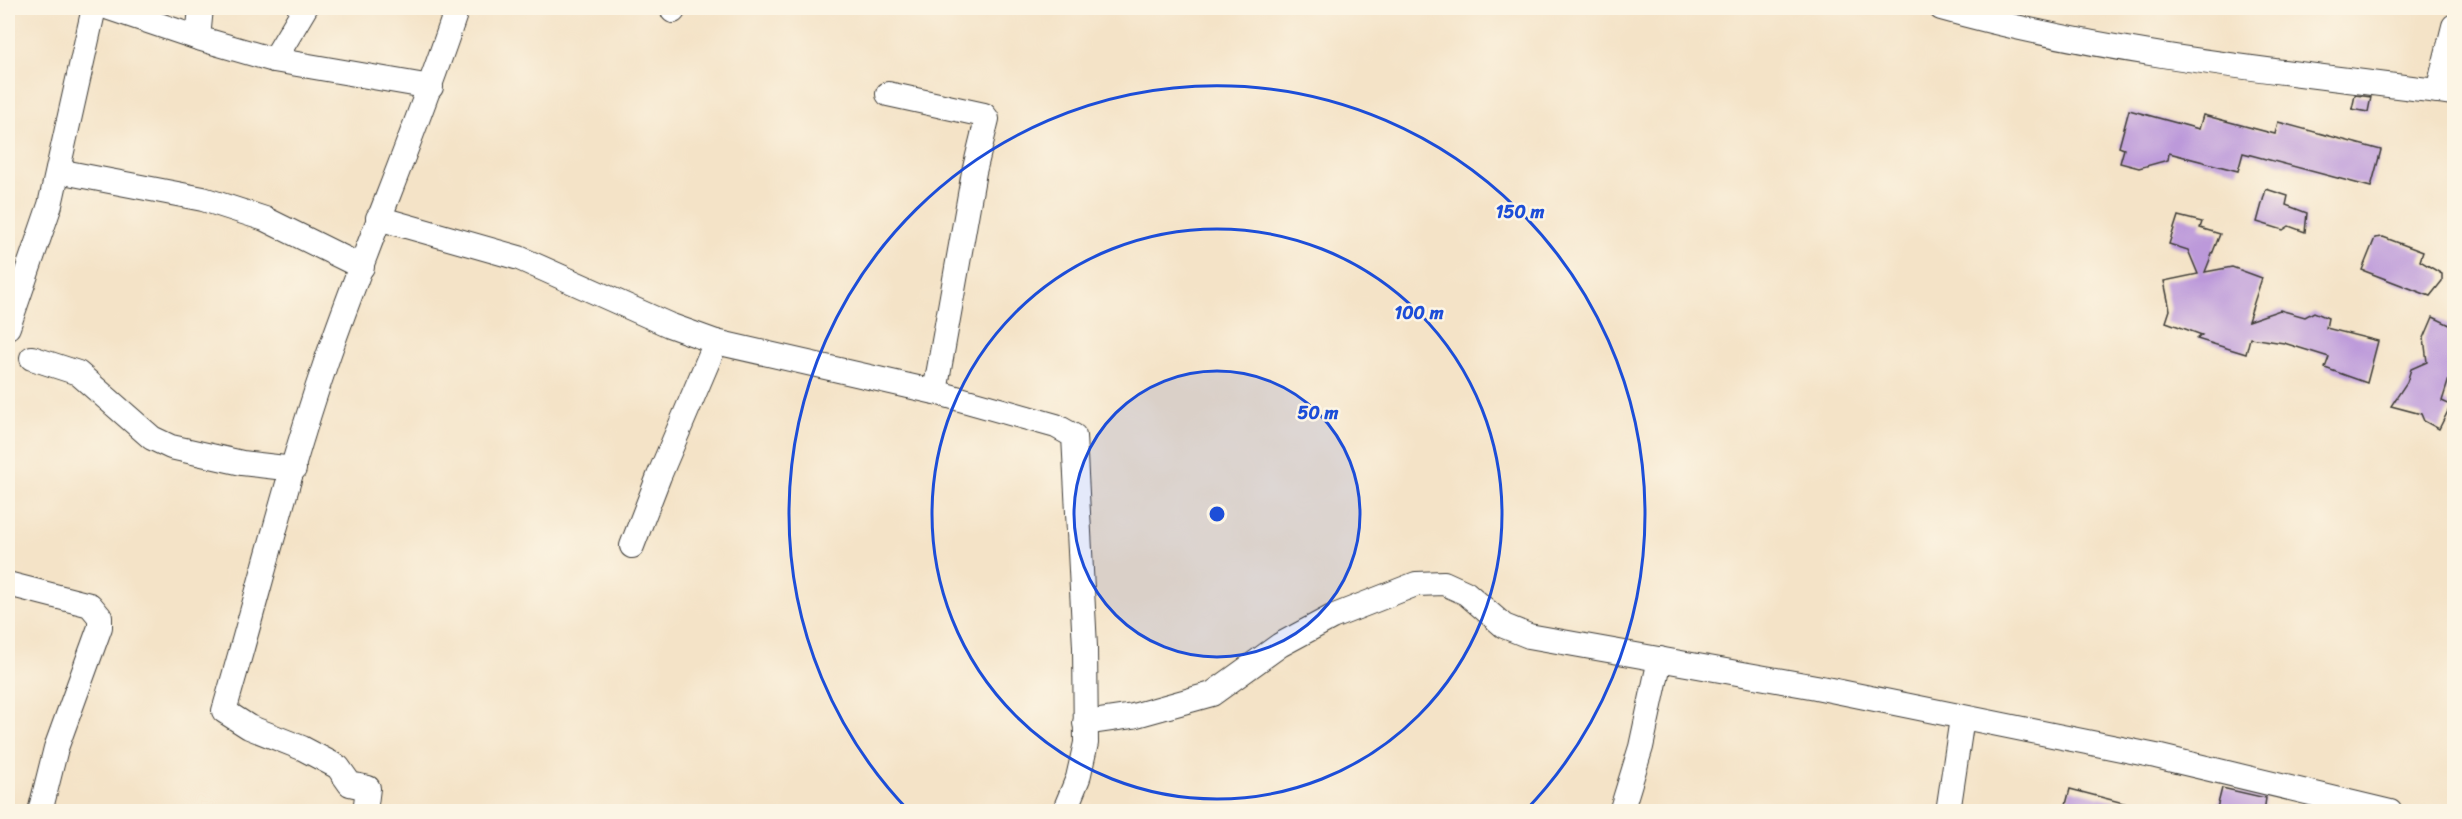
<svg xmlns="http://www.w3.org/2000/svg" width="2462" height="819" font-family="Sriracha,sans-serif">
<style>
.building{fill:#bc99da}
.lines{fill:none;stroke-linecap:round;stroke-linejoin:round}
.minor-casing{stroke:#3c3a36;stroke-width:26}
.minor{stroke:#fff;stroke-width:24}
.ring{fill:none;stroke:#1d4ed8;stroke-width:3}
.centre{fill:#1d4ed8;stroke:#fcf5e5;stroke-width:3}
.ring-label{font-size:18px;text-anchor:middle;font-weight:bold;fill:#1d4ed8;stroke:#fcf5e5;stroke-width:5;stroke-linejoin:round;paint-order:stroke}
</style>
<rect width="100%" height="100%" fill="#fcf5e5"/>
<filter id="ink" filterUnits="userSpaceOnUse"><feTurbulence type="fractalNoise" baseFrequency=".0167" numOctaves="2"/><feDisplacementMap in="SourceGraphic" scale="12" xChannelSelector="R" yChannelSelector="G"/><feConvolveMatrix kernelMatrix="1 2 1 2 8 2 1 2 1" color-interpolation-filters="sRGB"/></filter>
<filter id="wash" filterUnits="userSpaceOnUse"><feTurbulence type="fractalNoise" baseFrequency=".008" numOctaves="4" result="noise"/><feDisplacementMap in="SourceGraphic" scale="24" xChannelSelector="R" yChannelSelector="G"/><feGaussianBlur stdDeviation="1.35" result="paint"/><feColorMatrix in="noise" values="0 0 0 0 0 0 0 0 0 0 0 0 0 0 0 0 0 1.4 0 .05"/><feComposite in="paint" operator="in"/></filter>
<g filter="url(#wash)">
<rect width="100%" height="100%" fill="#f4e3c7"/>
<g id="blocks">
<g class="building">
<path d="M 2355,95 L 2371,97 L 2368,112 L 2352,109 Z"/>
<path d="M 2129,110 L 2199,129 L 2203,115 L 2275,134 L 2278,122 L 2381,150 L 2371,187 L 2243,153 L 2238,171 L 2169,153 L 2168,160 L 2139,168 L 2120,163 L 2124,149 L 2119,147 Z"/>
<path d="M 2266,189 L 2288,196 L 2286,205 L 2307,213 L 2305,232 L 2289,226 L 2283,230 L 2257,222 Z"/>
<path d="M 2178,216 L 2202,222 L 2200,228 L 2220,234 L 2205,272 L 2232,267 L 2262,278 L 2248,321 L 2280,310 L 2305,317 L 2314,312 L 2328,318 L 2326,328 L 2378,341 L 2367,383 L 2325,368 L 2329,357 L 2284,343 L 2250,338 L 2246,354 L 2197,339 L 2202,335 L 2166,322 L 2170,310 L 2164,281 L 2198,274 L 2188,250 L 2169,244 Z"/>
<path d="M 2383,237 L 2423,252 L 2420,261 L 2442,274 L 2442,281 L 2430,296 L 2362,270 L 2375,238 Z"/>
<path d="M 2433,317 L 2454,327 L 2454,363 L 2442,401 L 2451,405 L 2439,429 L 2424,421 L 2421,414 L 2391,406 L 2407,382 L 2411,369 L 2427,362 L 2424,338 Z"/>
<path d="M 2222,788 L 2266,798 L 2264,812 L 2216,812 Z"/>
<path d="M 2070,789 L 2135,806 L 2135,812 L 2064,812 Z"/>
</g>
</g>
</g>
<g filter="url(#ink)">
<use href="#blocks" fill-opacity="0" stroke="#3c3a36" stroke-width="1.5"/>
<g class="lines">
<g class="minor-casing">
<g id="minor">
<path d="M 109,8 L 198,38"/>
<path d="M 201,8 L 198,38 L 274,60 L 431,87"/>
<path d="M 1941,8 C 2108,55 2284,72 2454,93"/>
<path d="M 673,11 L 674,8"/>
<path d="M 274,60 L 305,8"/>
<path d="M 2438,91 L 2454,26"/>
<path d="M 888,94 L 984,115 L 987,119 L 974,172 L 935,392"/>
<path d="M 58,171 L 203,199 L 265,219 L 362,267"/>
<path d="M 378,218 L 519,258 L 669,325 L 716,342 L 935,392 L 1056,426 L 1074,436 L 1085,647 L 1086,743 L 1078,778 L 1064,812"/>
<path d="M 8,327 L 50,205 L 94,8"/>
<path d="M 32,358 L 78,373 L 152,438 L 171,447 L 242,463 L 294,469"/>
<path d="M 632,546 L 659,476 L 716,342"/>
<path d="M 8,584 L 90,605 L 100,617 L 100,627 L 56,748 L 40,812"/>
<path d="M 1085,723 L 1133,716 L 1212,694 L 1280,645 L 1332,617 L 1416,584 L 1444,583 L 1466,593 L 1504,626 L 1529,636 L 1816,687 L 2156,756 L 2390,812"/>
<path d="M 365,812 L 368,788 L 350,784 L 338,767 L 302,748 L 249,727 L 224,711 C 258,595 287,476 326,362 C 367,243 418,127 457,8"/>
<path d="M 1621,812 L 1641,747 L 1660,659"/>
<path d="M 1948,812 L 1962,718"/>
</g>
</g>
<use href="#minor" class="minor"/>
</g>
</g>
<circle cx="1217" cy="514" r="143" fill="#1d4ed8" fill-opacity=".12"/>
<g class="ring">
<circle cx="1217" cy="514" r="143"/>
<circle cx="1217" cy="514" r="285"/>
<path d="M909 811A428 428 0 1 1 1525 811"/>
</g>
<circle cx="1217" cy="514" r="9" class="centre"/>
<g class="ring-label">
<text x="1520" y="218">150 m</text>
<text x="1419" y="319">100 m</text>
<text x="1318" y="419">50 m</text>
</g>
<rect width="2462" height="819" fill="none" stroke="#fcf5e5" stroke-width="30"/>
</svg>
